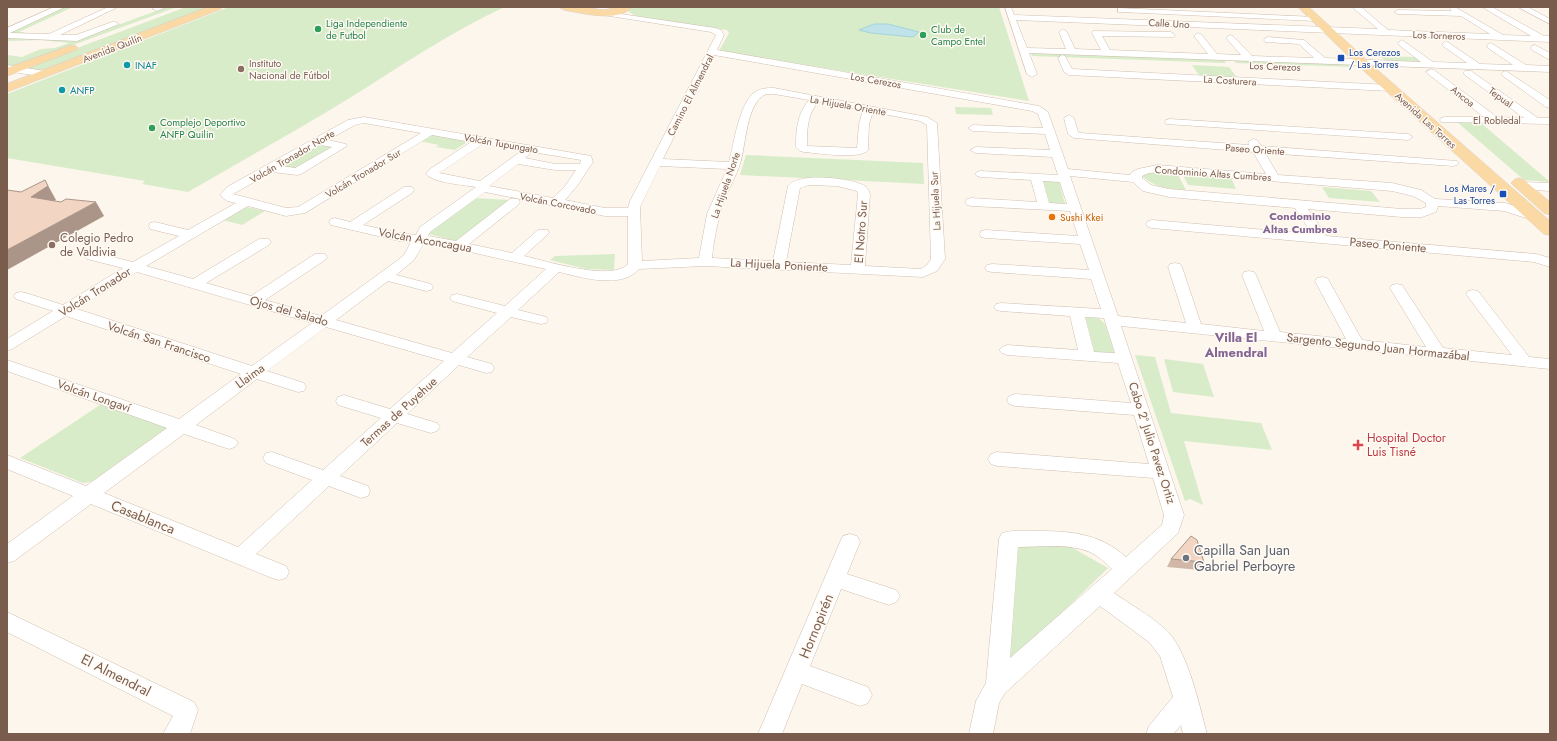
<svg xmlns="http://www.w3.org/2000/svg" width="1557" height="741" font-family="Jost,sans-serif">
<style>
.green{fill:#d8ecc9}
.water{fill:#bfe3e8;stroke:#a5d3da}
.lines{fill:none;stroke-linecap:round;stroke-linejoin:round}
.minor-casing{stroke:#d1beb0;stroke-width:1}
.major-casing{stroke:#dad1cd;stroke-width:1}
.minor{fill:#fff;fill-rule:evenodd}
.major{fill:#fbd9a5;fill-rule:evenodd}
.wall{fill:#d1b7a8}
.shaded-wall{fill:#aa9588}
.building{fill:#f3d5c3;stroke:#aa9588}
.leisure-dot{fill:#2e9e5b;stroke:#fffaf3;stroke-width:1.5}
.transit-dot{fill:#1a4fb4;stroke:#fffaf3;stroke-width:1.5}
.culture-dot{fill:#0f9aa8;stroke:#fffaf3;stroke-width:1.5}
.education-dot{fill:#8d6e63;stroke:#fffaf3;stroke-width:1.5}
.food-dot{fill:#e8710a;stroke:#fffaf3;stroke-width:1.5}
.health-dot{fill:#e0444e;stroke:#fffaf3;stroke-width:1.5}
.worship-dot{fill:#6b7280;stroke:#fffaf3;stroke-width:1.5}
.labels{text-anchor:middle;stroke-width:3;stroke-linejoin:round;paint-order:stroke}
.far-leisure-label{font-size:10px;fill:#27864d;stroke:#fffaf3;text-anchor:start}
.far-street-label{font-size:10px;fill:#7a5c4d;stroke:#fffaf3}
.far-transit-label{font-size:10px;fill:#164399;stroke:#fffaf3;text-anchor:start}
.far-education-label{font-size:10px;fill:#785e54;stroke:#fffaf3;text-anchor:start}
.far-culture-label{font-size:10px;fill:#0d838f;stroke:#fffaf3;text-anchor:start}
.far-food-label{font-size:10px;fill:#c56008;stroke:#fffaf3;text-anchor:start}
.far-neighbourhood-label{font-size:11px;font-weight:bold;fill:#846695;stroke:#fffaf3}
.street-label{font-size:12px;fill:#7a5c4d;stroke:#fffaf3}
.education-label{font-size:12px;fill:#785e54;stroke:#fffaf3;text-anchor:start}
.health-label{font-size:12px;fill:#be3a42;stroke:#fffaf3;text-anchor:start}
.neighbourhood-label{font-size:13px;font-weight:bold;fill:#846695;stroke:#fffaf3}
.near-street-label{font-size:14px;fill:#7a5c4d;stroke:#fffaf3}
.near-worship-label{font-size:14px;fill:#5b616d;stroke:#fffaf3;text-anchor:start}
</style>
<rect width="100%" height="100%" fill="#fdf6ec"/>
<g class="green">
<path d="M 64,7 L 73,7 L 19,32 L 25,32 L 24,33 L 7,33 Z"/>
<path d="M 167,7 L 177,7 L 16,66 L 7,67 L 7,55 L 22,57 L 41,49 L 55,48 L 69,43 L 40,40 L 7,41 L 7,38 L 82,38 Z"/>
<path d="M 186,7 L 213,7 L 42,71 L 24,68 Z"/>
<path d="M 229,7 L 505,7 C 450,32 399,67 348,99 C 296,131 241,161 188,192 L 142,184 L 145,181 L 7,158 L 7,94 Z"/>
<path d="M 629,7 L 999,7 L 1029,101 L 719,51 L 729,33 L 727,30 L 636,16 L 629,12 Z"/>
<path d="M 1031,52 L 1222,58 L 1226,63 L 1032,56 Z"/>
<path d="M 1379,56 L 1416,57 L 1424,63 L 1386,61 Z"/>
<path d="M 1232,59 L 1350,63 L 1354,67 L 1236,63 Z"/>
<path d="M 1192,65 L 1229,67 L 1238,79 L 1200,77 Z"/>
<path d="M 955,107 L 991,108 L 993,115 L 956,114 Z"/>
<path d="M 1457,122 L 1481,123 L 1550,182 L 1524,180 Z"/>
<path d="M 429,135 L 433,135 L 469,141 L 455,150 L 436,147 L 439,145 L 419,141 Z"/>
<path d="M 320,143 L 337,146 L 299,170 L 277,167 Z"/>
<path d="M 746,155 L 923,163 L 924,184 L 740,175 Z"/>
<path d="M 1147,171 L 1176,171 L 1186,190 C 1169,189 1155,188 1142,176 Z"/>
<path d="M 1183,175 L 1231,178 L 1236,189 L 1188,185 Z"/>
<path d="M 1041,180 L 1059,181 L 1065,204 L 1045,203 Z"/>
<path d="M 1322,187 L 1371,191 L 1380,202 L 1329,198 Z"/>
<path d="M 474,198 L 511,200 L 459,242 L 425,233 Z"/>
<path d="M 246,207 L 265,211 L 242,225 L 223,220 Z"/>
<path d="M 615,254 L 614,270 L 586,269 L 550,260 L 555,256 Z"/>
<path d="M 1078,314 L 1095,315 L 1105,324 L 1115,355 L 1089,354 Z"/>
<path d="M 1135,355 L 1155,357 L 1171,413 L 1261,423 L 1272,450 L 1184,441 L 1203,505 L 1190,499 L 1185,501 Z"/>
<path d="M 1164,359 L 1203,364 L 1214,397 L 1173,392 Z"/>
<path d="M 103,403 L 169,425 L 166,430 L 95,481 L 83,483 L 20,458 Z"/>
<path d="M 1020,545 L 1071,547 L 1108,568 L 1006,667 L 1016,551 Z"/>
</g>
<path class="water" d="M 874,24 L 888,24 L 919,32 L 913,37 L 871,33 L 859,30 Z"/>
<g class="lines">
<g class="minor-casing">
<g id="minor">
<path d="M 54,7 L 65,7 L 10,33 L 49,34 L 108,7 L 118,7 L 60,35 L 76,35 L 112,22 L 115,22 L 119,24 L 77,41 L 7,38 L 7,28 Z"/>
<path d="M 155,7 L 166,7 L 157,11 L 153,9 Z"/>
<path d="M 1005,7 L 1011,7 L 1014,15 L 1378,29 L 1352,7 L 1361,7 L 1388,30 L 1490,34 L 1461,16 L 1398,14 L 1394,12 L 1398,10 L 1452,11 L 1450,9 L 1451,7 L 1455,7 L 1503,35 L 1531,36 L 1482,7 L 1492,7 L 1544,36 L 1550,36 L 1550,42 L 1016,20 L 1027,48 L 1066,49 L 1059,32 L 1063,29 L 1067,32 L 1075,49 L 1101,50 L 1092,33 L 1093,31 L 1171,32 L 1175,35 L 1174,37 L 1102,36 L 1110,50 L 1208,54 L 1194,36 L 1198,33 L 1201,34 L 1217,54 L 1241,55 L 1226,38 L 1230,35 L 1233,36 L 1252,56 L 1314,58 L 1299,44 L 1265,42 L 1264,40 L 1265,38 L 1268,37 L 1304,40 L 1325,58 L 1421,62 L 1399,45 L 1398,43 L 1402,40 L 1433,62 L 1467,63 L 1443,46 L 1442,44 L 1446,41 L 1480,64 L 1513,65 L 1488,48 L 1487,46 L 1488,44 L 1491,43 L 1526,65 L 1550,66 L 1550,72 L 1029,53 L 1037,74 L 1032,77 L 1027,74 Z"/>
<path d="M 1518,7 L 1528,7 L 1550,19 L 1550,24 Z"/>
<path d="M 1118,8 L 1316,17 L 1320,19 L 1316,21 L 1121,12 L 1118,12 Z"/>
<path d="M 594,10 L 715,28 L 721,30 L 724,35 L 717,50 L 1039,106 L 1048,112 L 1068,169 L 1130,175 L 1132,172 L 1138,169 L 1157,165 L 1266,174 L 1253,152 L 1074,138 L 1068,134 L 1064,118 L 1069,115 L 1074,118 L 1078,132 L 1080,133 L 1249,145 L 1248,142 L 1253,139 L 1257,140 L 1261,146 L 1457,161 L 1459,163 L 1457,165 L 1453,166 L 1265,153 L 1278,175 L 1392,183 L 1421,190 L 1435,199 L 1505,203 L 1539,214 L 1541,217 L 1539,220 L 1535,221 L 1504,211 L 1438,206 L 1436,212 L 1422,217 L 1402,217 L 1308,209 L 1326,236 L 1536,254 L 1550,258 L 1550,267 L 1534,262 L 1152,228 L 1148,227 L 1146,224 L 1148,221 L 1152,220 L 1312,234 L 1295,208 L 1169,197 L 1143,191 L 1133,182 L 1070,176 L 1118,316 L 1186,323 L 1168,267 L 1170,264 L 1175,263 L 1180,264 L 1182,267 L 1201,324 L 1264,331 L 1242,275 L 1244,272 L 1249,271 L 1254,272 L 1256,275 L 1280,332 L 1346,339 L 1315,281 L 1317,278 L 1322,277 L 1327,278 L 1329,281 L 1362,340 L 1426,347 L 1390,288 L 1392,285 L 1397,284 L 1402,285 L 1443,348 L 1512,355 L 1466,294 L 1468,291 L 1473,290 L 1478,291 L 1529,357 L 1550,359 L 1550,369 L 1121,326 L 1184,515 L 1178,533 L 1114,593 C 1130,604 1149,615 1164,628 C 1187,647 1199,704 1207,734 L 1183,734 L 1181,725 L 1173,734 L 1146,734 L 1149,726 L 1173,697 L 1160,656 L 1149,642 L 1100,606 L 1005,693 L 999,703 L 993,734 L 969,734 L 976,701 L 986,683 L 999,539 L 1002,533 C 1012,530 1022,531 1033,531 C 1068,531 1098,532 1126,557 L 1162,525 L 1164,515 L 1153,478 L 997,466 L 991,464 L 988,459 L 991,454 L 997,452 L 1149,464 L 1134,415 L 1015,406 L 1009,404 L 1007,400 L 1009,396 L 1015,394 L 1131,403 L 1118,363 L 1007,355 L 1002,353 L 999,350 L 1002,347 L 1007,345 L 1078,350 L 1070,316 L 1001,311 L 996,310 L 994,307 L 996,304 L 1001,303 L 1101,309 L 1091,279 L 992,272 L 987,271 L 985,268 L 987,265 L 992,264 L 1089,270 L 1080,244 L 986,238 L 981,237 L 980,234 L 981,231 L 986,230 L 1078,236 L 1070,211 L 971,206 L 967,205 L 965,202 L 967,199 L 971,198 L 1037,202 L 1031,180 L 981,177 L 977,176 L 975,174 L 977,172 L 981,171 L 1058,175 L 1052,157 L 976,153 L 970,150 L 976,147 L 1050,150 L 1045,134 L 973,131 L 968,128 L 973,125 L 1043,128 L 1038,114 L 1032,111 L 714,55 L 663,159 L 729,162 C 734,144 739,103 755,92 C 761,88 768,88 774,88 L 927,117 L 937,123 L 945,259 L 937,271 L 923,277 L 705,266 L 639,269 C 621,290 581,277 559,272 L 518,310 L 546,317 L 548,320 L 546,323 L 541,324 L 511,317 L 467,357 L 492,364 L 494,368 L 492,372 L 486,373 L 459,365 L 407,414 L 437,423 L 440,427 L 437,431 L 431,433 L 397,423 L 340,476 L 368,486 L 370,491 L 368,496 L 361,498 L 329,486 L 256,554 L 286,566 L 289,572 L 286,578 L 279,580 L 272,578 L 91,504 L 14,561 L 7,563 L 7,544 L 73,496 L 7,469 L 7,455 L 86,486 L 167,428 L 7,371 L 7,360 L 179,419 L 241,374 L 66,316 L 12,349 L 7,351 L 7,339 L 53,311 L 16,299 L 14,296 L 16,293 L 21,292 L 26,293 L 63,305 L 123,268 L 87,259 L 85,256 L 87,253 L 92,252 L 133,262 L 179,236 L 150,229 L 149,226 L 150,223 L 155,222 L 188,230 L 236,203 L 227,201 L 220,195 L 227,187 L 348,120 L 364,117 L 591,156 L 593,162 L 577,186 L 565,200 L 605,208 L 628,208 L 630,201 L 716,35 L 711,32 L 597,14 L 593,12 ZM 766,94 L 774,94 L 809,100 C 797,114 796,130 796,147 L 800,151 L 804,152 C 817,153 860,160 868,150 L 869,124 L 873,112 L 920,121 L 927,125 L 931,259 L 927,265 L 921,269 L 865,266 L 870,194 C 869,191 868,188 865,186 C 852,178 798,172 788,186 L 773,261 L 712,258 C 714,238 718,218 725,198 C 730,187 736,176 740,164 C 746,146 746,102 766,94 ZM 818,102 L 863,110 L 859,124 L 857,148 L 807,146 C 807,130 807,115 818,102 ZM 364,123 L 421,133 L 298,207 L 286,208 L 233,194 L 272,172 L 297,175 L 301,174 L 347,146 L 346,144 L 328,140 L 355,125 ZM 432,135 L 471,142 L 430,169 L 426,174 C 433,183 465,185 476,187 L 420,227 L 416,235 L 399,233 L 363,225 L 412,193 L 414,190 L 412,187 L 404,187 L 350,222 L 335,218 L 331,219 L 329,222 L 331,225 L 399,241 L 411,242 L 404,255 L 398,260 L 321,316 L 265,300 L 325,260 L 327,257 L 325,254 L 315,254 L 251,296 L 206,283 L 269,245 L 271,242 L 269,239 L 259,239 L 193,279 L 146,266 L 248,206 L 286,216 L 305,213 ZM 483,144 L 581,160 L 580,164 L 555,164 L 525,158 L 530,154 L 524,151 L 520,152 L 480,181 L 439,173 ZM 320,145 L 332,147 L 295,168 L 282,166 ZM 518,164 L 555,170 L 576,170 L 565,186 L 553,198 L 489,186 ZM 660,166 L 727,169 L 707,214 L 699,258 L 642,261 L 640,207 ZM 1160,172 L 1392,191 L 1413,196 L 1426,203 L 1426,207 L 1420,209 L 1402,209 L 1169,189 L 1151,185 L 1142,178 L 1142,176 L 1149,173 ZM 1043,181 L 1060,182 L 1067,204 L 1049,203 ZM 809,185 L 837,186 L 857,191 L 858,194 L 851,265 L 786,262 L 800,188 ZM 485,192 L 605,216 L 628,216 L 628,264 C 612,282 546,261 524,256 L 549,233 L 548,230 L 538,230 L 512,253 L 469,244 L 518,205 L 520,202 L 518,199 L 510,199 L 456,241 L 428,236 L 430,232 ZM 424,243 L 439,245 L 546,269 L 505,306 L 457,294 L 452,295 L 450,298 L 452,301 L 497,313 L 452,353 L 336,320 L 388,281 L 426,291 L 431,290 L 433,287 L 431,284 L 396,275 L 414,260 ZM 137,272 L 312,323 L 252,366 L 77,309 ZM 1085,317 L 1104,318 L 1115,353 L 1094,352 ZM 326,327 L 444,361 L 390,409 L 344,395 L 338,397 L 336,401 L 338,405 L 381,418 L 323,470 L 272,452 L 266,453 L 263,458 L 266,463 L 312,480 L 238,547 L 104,493 L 184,434 L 229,449 L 235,447 L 238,443 L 235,439 L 196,425 L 257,379 L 298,392 L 304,391 L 306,387 L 304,383 L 267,371 ZM 1018,547 C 1041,547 1068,543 1090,552 C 1098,556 1105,562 1112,569 L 1010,658 Z"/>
<path d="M 1535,45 L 1550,53 L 1550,60 L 1532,50 L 1531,48 L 1532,46 Z"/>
<path d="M 1062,55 L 1065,56 L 1072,69 L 1390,85 L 1395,88 L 1390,91 L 1069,75 L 1064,72 L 1058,58 Z"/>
<path d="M 7,65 L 45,71 L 50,74 L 45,77 L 7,71 Z"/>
<path d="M 1431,69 L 1434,70 L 1497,117 L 1524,118 L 1465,75 L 1463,73 L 1465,71 L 1471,71 L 1538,118 L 1550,118 L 1550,124 L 1441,122 L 1440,120 L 1441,118 L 1445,117 L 1484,117 L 1428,74 L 1426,72 Z"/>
<path d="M 1506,71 L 1550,100 L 1550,108 L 1546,107 L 1503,76 L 1501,74 L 1503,72 Z"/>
<path d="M 1170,119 L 1408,134 L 1413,137 L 1408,140 L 1166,124 L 1165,122 L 1166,120 Z"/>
<path d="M 1522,182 L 1550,183 L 1550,191 L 1518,189 L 1516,186 L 1518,183 Z"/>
<path d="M 850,534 L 857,536 L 860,542 L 847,574 L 896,590 L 900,596 L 896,602 L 889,605 L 841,589 L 810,666 L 868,687 L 872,695 L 868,703 L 860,706 L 802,684 L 782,734 L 758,734 L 840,542 L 843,536 Z"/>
<path d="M 7,612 L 194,702 L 198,710 L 190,734 L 163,734 L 173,716 L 7,632 Z"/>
</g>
</g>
<g class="major-casing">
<g id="major">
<path d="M 208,7 L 222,7 L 221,9 L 7,92 L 7,84 Z"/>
<path d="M 559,7 L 581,7 L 604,10 L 619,7 L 632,7 C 619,23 581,13 564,10 Z"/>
<path d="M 1298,7 L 1309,7 L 1373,66 L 1550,221 L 1550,235 L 1544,234 L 1365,72 Z"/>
<path d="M 72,45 L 76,46 L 78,48 L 76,50 L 7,76 L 7,68 Z"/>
<path d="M 1519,178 L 1524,180 L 1550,202 L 1550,215 L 1544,213 L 1514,186 L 1511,183 L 1514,180 Z"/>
</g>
</g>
<use href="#minor" class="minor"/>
<use href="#major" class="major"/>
</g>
<path class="wall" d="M 1171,559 L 1204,562 L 1200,570 L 1167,567 Z"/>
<g class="shaded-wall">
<path d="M 45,180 L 56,200 L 39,210 L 31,197 Z"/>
<path d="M 96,202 L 104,216 L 7,270 L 7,250 Z"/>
</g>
<g class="building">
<path d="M 45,180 L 48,186 L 31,197 L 61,202 L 66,199 L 96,202 L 7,250 L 7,190 L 21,192 Z"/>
<path d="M 1191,536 L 1197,540 L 1204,562 L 1171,559 Z"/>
</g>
<g class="leisure-dot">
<circle cx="318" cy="29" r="4"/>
<circle cx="923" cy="35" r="4"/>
<circle cx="152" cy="128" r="4"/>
</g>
<g class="transit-dot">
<rect x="1337" y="54" width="8" height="8" rx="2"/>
<rect x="1499" y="190" width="8" height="8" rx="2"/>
</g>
<g class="culture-dot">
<circle cx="127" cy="65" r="4"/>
<circle cx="62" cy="90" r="4"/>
</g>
<g class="education-dot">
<circle cx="241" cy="69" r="4"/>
<circle cx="52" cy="245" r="4"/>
</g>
<circle class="food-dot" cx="1052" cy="217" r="4"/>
<path class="health-dot" d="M1356 439h4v4h4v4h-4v4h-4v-4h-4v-4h4z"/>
<circle class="worship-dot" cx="1186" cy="558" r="4"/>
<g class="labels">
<g class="far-leisure-label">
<text x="326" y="27">Liga Independiente<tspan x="326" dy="12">de Futbol</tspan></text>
<text x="931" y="33">Club de<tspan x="931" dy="12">Campo Entel</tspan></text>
<text x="160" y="126">Complejo Deportivo<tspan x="160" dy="12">ANFP Quilin</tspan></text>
</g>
<g class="far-street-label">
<text transform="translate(1169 23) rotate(3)" y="4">Calle Uno</text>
<text transform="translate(1439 35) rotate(2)" y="4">Los Torneros</text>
<text transform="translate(112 48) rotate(-21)" y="4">Avenida Quilín</text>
<text transform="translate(1275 66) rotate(2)" y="4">Los Cerezos</text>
<text transform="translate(876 80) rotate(10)" y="4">Los Cerezos</text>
<text transform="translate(1230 80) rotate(3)" y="4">La Costurera</text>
<text transform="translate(690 95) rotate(-63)" y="4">Camino El Almendral</text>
<text transform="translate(1463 96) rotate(38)" y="4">Ancoa</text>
<text transform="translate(1501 97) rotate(36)" y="4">Tepual</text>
<text transform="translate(848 105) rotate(10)" y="4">La Hijuela Oriente</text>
<text transform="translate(1426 120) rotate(42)" y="4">Avenida Las Torres</text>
<text x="1497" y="124">El Robledal</text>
<text transform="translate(501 143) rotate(10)" y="4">Volcán Tupungato</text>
<text transform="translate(1255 149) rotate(4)" y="4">Paseo Oriente</text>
<text transform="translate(292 156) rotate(-30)" y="4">Volcán Tronador Norte</text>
<text transform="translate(363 173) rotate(-31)" y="4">Volcán Tronador Sur</text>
<text transform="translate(1213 173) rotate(4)" y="4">Condominio Altas Cumbres</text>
<text transform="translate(725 185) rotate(-71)" y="4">La Hijuela Norte</text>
<text transform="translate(935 201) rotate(-93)" y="4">La Hijuela Sur</text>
<text transform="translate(558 203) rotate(11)" y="4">Volcán Corcovado</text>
</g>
<g class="far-transit-label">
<text x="1349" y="56">Los Cerezos<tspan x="1349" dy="12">/ Las Torres</tspan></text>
<text x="1495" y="192" text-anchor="end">Los Mares /<tspan x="1495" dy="12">Las Torres</tspan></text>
</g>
<g class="far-education-label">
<text x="249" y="67">Instituto<tspan x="249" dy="12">Nacional de Fútbol</tspan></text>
</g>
<g class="far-culture-label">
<text x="135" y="69">INAF</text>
<text x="70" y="94">ANFP</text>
</g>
<g class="far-food-label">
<text x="1060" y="221">Sushi Kkei</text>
</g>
<g class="far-neighbourhood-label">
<text x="1300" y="220">Condominio<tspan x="1300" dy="13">Altas Cumbres</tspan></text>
</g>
<g class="street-label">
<text transform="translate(861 232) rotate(-86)" y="4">El Notro Sur</text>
<text transform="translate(425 240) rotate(10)" y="4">Volcán Aconcagua</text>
<text transform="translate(1388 245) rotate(5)" y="4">Paseo Poniente</text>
<text transform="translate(779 265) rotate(3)" y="4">La Hijuela Poniente</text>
<text transform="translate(95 292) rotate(-32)" y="4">Volcán Tronador</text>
<text transform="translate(289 311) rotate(16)" y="4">Ojos del Salado</text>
<text transform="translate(159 342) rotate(18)" y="4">Volcán San Francisco</text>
<text transform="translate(1378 347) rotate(6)" y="4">Sargento Segundo Juan Hormazábal</text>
<text transform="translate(250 376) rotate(-36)" y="4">Llaima</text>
<text transform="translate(94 396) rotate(19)" y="4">Volcán Longaví</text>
<text transform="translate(399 412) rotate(-42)" y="4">Termas de Puyehue</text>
<text transform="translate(1152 443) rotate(72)" y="4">Cabo 2º Julio Pavez Ortiz</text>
</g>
<g class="education-label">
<text x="60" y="242">Colegio Pedro<tspan x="60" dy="14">de Valdivia</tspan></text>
</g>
<g class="health-label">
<text x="1367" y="442">Hospital Doctor<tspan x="1367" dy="14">Luis Tisné</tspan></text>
</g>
<g class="neighbourhood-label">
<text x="1236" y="342">Villa El<tspan x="1236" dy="15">Almendral</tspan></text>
</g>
<g class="near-street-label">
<text transform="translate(143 517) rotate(22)" y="5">Casablanca</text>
<text transform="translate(816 626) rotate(-68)" y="5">Hornopirén</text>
<text transform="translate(116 675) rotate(27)" y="5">El Almendral</text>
</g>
<g class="near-worship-label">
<text x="1194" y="555">Capilla San Juan<tspan x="1194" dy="16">Gabriel Perboyre</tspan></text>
</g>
</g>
<rect width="1557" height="741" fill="none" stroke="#7a5c4d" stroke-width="16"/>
</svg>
